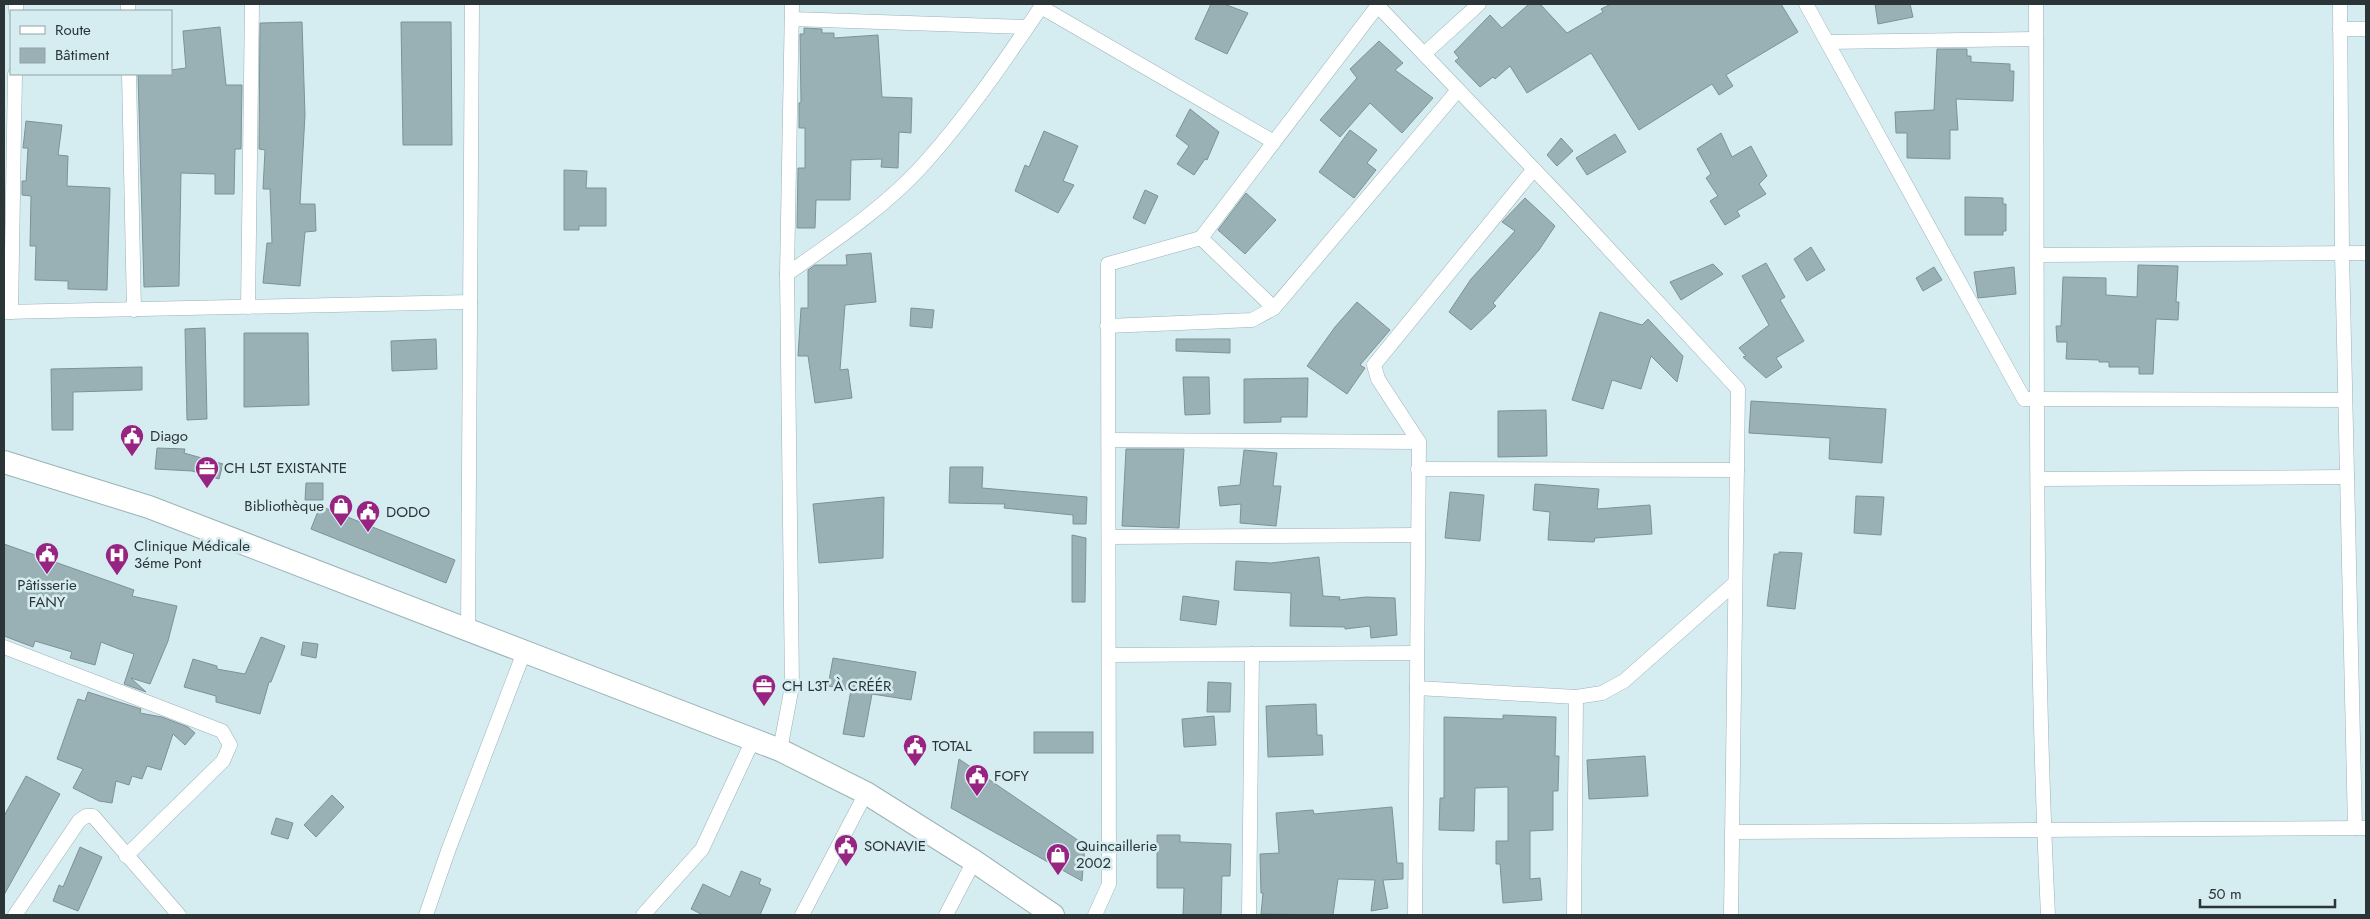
<svg xmlns="http://www.w3.org/2000/svg" width="2370" height="919" font-family="Jost,sans-serif">
<style>
.building{fill:#99b0b4;stroke:#7c9297}
.lines{fill:none;stroke-linecap:round;stroke-linejoin:round}
.minor-casing{stroke:#9bb2b6;stroke-width:15}
.primary-casing{stroke:#9bb2b6;stroke-width:24}
.minor{stroke:#fff;stroke-width:14}
.primary{stroke:#fff;stroke-width:22}
.labels{text-anchor:middle;stroke-width:5;stroke-linejoin:round;paint-order:stroke}
.poi-label{font-size:15px;fill:#2b3436;stroke:#d5edf1;text-anchor:start}
</style>
<rect width="100%" height="100%" fill="#d5edf1"/>
<g class="building">
<path d="M 1211,4 L 1224,4 L 1248,13 L 1227,54 L 1195,39 Z"/>
<path d="M 1529,4 L 1540,4 L 1567,33 L 1603,12 L 1601,9 L 1611,4 L 1781,4 L 1798,32 L 1726,75 L 1733,86 L 1719,95 L 1712,84 L 1639,130 L 1591,53 L 1527,93 L 1510,66 L 1495,79 L 1493,77 L 1480,87 L 1455,61 L 1459,58 L 1454,52 L 1490,15 L 1502,28 Z"/>
<path d="M 1875,4 L 1910,4 L 1913,17 L 1878,24 Z"/>
<path d="M 302,22 L 305,115 L 300,204 L 315,204 L 316,231 L 305,232 L 300,286 L 263,283 L 267,243 L 272,243 L 270,189 L 263,189 L 265,150 L 259,149 L 260,23 Z"/>
<path d="M 401,22 L 451,22 L 452,145 L 403,145 Z"/>
<path d="M 220,27 L 226,85 L 242,85 L 241,149 L 235,149 L 234,194 L 215,194 L 215,174 L 181,173 L 179,286 L 144,287 L 138,74 L 171,74 L 171,70 L 186,68 L 183,31 Z"/>
<path d="M 804,28 L 822,29 L 822,33 L 834,33 L 834,38 L 878,35 L 882,97 L 912,98 L 911,133 L 899,132 L 898,168 L 881,167 L 882,159 L 851,160 L 850,200 L 816,200 L 815,228 L 797,228 L 798,168 L 805,168 L 805,128 L 799,128 L 799,103 L 801,102 L 800,34 L 804,34 Z"/>
<path d="M 1379,41 L 1403,63 L 1395,70 L 1433,98 L 1402,133 L 1370,103 L 1340,137 L 1320,120 L 1357,78 L 1350,69 Z"/>
<path d="M 1937,49 L 1967,49 L 1967,56 L 1971,56 L 1971,62 L 2010,64 L 2010,71 L 2014,71 L 2013,101 L 1956,99 L 1958,130 L 1950,130 L 1950,159 L 1907,158 L 1907,133 L 1896,133 L 1895,112 L 1934,110 Z"/>
<path d="M 1190,109 L 1219,132 L 1207,160 L 1205,159 L 1194,175 L 1177,164 L 1189,146 L 1176,136 Z"/>
<path d="M 26,121 L 62,125 L 58,155 L 68,156 L 67,186 L 110,188 L 107,290 L 68,289 L 68,281 L 35,280 L 36,246 L 30,246 L 31,196 L 22,195 L 22,181 L 26,181 L 28,148 L 23,148 Z"/>
<path d="M 1350,130 L 1377,150 L 1367,163 L 1376,170 L 1354,198 L 1319,172 Z"/>
<path d="M 1044,131 L 1078,146 L 1063,181 L 1074,185 L 1058,213 L 1015,191 L 1025,165 L 1029,167 Z"/>
<path d="M 1721,133 L 1732,157 L 1751,146 L 1767,176 L 1759,184 L 1766,194 L 1737,211 L 1740,216 L 1725,225 L 1710,201 L 1718,196 L 1706,178 L 1711,174 L 1697,149 Z"/>
<path d="M 1615,134 L 1626,152 L 1587,175 L 1576,158 Z"/>
<path d="M 1561,138 L 1573,151 L 1557,166 L 1547,155 Z"/>
<path d="M 564,170 L 587,171 L 586,188 L 606,188 L 606,226 L 579,226 L 579,230 L 564,230 Z"/>
<path d="M 1145,190 L 1158,196 L 1145,224 L 1133,218 Z"/>
<path d="M 1246,193 L 1276,220 L 1245,254 L 1218,230 Z"/>
<path d="M 1965,197 L 2003,198 L 2003,204 L 2006,204 L 2006,231 L 2003,231 L 2003,235 L 1965,235 Z"/>
<path d="M 1525,198 L 1555,226 L 1539,250 L 1493,303 L 1496,306 L 1471,330 L 1449,312 L 1471,279 L 1515,231 L 1502,222 Z"/>
<path d="M 1811,247 L 1825,270 L 1807,281 L 1794,259 Z"/>
<path d="M 871,253 L 876,302 L 845,305 L 840,370 L 848,369 L 852,398 L 815,403 L 808,356 L 798,356 L 801,308 L 808,308 L 808,270 L 815,265 L 847,265 L 846,255 Z"/>
<path d="M 1766,263 L 1785,297 L 1780,300 L 1804,341 L 1776,358 L 1782,367 L 1766,378 L 1743,357 L 1746,356 L 1739,348 L 1769,325 L 1742,276 Z"/>
<path d="M 1713,264 L 1723,274 L 1681,300 L 1670,282 Z"/>
<path d="M 2138,265 L 2178,266 L 2176,302 L 2179,302 L 2178,320 L 2156,319 L 2153,374 L 2139,374 L 2139,367 L 2109,367 L 2109,362 L 2099,362 L 2099,360 L 2066,359 L 2067,342 L 2057,342 L 2056,326 L 2061,326 L 2063,277 L 2106,278 L 2106,295 L 2137,297 Z"/>
<path d="M 1934,267 L 1942,280 L 1923,291 L 1916,278 Z"/>
<path d="M 2014,267 L 2016,294 L 1978,298 L 1974,272 Z"/>
<path d="M 1357,302 L 1390,330 L 1360,365 L 1365,368 L 1347,394 L 1307,366 L 1335,327 Z"/>
<path d="M 911,308 L 934,310 L 932,328 L 910,326 Z"/>
<path d="M 1600,312 L 1642,325 L 1648,319 L 1683,356 L 1677,382 L 1651,356 L 1641,389 L 1612,380 L 1603,409 L 1572,400 Z"/>
<path d="M 205,328 L 207,419 L 187,420 L 185,329 Z"/>
<path d="M 244,333 L 308,333 L 309,405 L 244,407 Z"/>
<path d="M 436,339 L 437,369 L 392,371 L 391,341 Z"/>
<path d="M 1176,339 L 1230,339 L 1230,353 L 1176,351 Z"/>
<path d="M 142,367 L 142,390 L 73,392 L 73,430 L 52,430 L 51,369 Z"/>
<path d="M 1183,377 L 1209,377 L 1210,414 L 1185,415 Z"/>
<path d="M 1308,378 L 1307,417 L 1281,417 L 1281,422 L 1244,423 L 1244,379 Z"/>
<path d="M 1751,401 L 1886,409 L 1882,463 L 1829,459 L 1830,438 L 1749,433 Z"/>
<path d="M 1546,410 L 1547,456 L 1498,457 L 1498,411 Z"/>
<path d="M 157,448 L 185,449 L 184,453 L 223,464 L 219,479 L 192,471 L 155,469 Z"/>
<path d="M 1126,449 L 1184,449 L 1179,528 L 1122,526 Z"/>
<path d="M 1244,450 L 1277,453 L 1273,486 L 1281,486 L 1276,526 L 1240,523 L 1241,504 L 1220,506 L 1218,487 L 1240,485 Z"/>
<path d="M 950,467 L 983,467 L 982,488 L 1087,497 L 1086,524 L 1073,524 L 1073,515 L 1004,508 L 1005,504 L 949,503 Z"/>
<path d="M 306,483 L 323,483 L 323,500 L 305,500 Z"/>
<path d="M 1535,484 L 1599,489 L 1597,509 L 1650,505 L 1652,534 L 1595,538 L 1594,542 L 1548,540 L 1550,512 L 1533,510 Z"/>
<path d="M 1450,492 L 1484,495 L 1480,541 L 1445,538 Z"/>
<path d="M 1856,496 L 1884,497 L 1881,535 L 1854,533 Z"/>
<path d="M 884,497 L 883,558 L 819,563 L 813,504 Z"/>
<path d="M 320,506 L 455,560 L 446,583 L 311,529 Z"/>
<path d="M 1072,535 L 1086,538 L 1085,602 L 1072,602 Z"/>
<path d="M 4,544 L 134,590 L 132,596 L 177,606 L 168,641 L 150,684 L 131,678 L 146,692 L 124,684 L 134,654 L 119,649 L 101,642 L 95,665 L 70,658 L 72,652 L 35,641 L 33,647 L 4,636 Z"/>
<path d="M 1779,552 L 1802,553 L 1795,609 L 1767,606 L 1774,554 L 1779,554 Z"/>
<path d="M 1319,557 L 1323,596 L 1340,597 L 1339,600 L 1366,597 L 1395,598 L 1397,635 L 1371,638 L 1370,626 L 1345,629 L 1345,627 L 1290,626 L 1291,593 L 1234,590 L 1236,561 L 1271,563 Z"/>
<path d="M 1183,596 L 1219,601 L 1216,625 L 1180,620 Z"/>
<path d="M 261,637 L 285,646 L 271,682 L 269,682 L 260,714 L 216,702 L 216,696 L 184,687 L 193,659 L 217,666 L 217,669 L 245,674 Z"/>
<path d="M 303,642 L 318,644 L 316,658 L 301,655 Z"/>
<path d="M 833,658 L 916,672 L 911,700 L 872,694 L 864,737 L 843,734 L 851,690 L 828,686 Z"/>
<path d="M 1208,682 L 1231,683 L 1230,712 L 1207,712 Z"/>
<path d="M 88,692 L 141,709 L 140,713 L 162,717 L 188,727 L 195,733 L 185,745 L 173,734 L 161,770 L 147,766 L 142,779 L 132,776 L 129,785 L 116,781 L 112,803 L 99,801 L 73,788 L 83,769 L 57,759 L 78,699 L 85,701 Z"/>
<path d="M 1316,704 L 1317,735 L 1322,735 L 1323,755 L 1268,757 L 1266,706 Z"/>
<path d="M 1503,715 L 1556,717 L 1555,756 L 1559,756 L 1558,791 L 1553,791 L 1553,830 L 1530,831 L 1530,879 L 1540,878 L 1542,900 L 1503,903 L 1500,864 L 1496,864 L 1496,841 L 1508,841 L 1508,787 L 1475,788 L 1474,831 L 1439,830 L 1440,798 L 1444,798 L 1444,717 L 1503,719 Z"/>
<path d="M 1214,716 L 1216,745 L 1184,747 L 1182,719 Z"/>
<rect x="1034" y="732" width="59" height="21"/>
<path d="M 1645,756 L 1648,796 L 1589,799 L 1587,760 Z"/>
<path d="M 959,759 L 1085,845 L 1082,881 L 951,808 Z"/>
<path d="M 26,776 L 60,794 L 4,895 L 4,816 Z"/>
<path d="M 332,795 L 344,807 L 316,837 L 304,825 Z"/>
<path d="M 1392,807 L 1397,863 L 1403,863 L 1403,879 L 1383,880 L 1388,908 L 1371,911 L 1375,880 L 1338,879 L 1333,915 L 1261,914 L 1263,893 L 1261,893 L 1260,854 L 1279,853 L 1276,813 L 1313,810 L 1314,814 Z"/>
<path d="M 276,818 L 293,823 L 288,839 L 271,834 Z"/>
<path d="M 1157,835 L 1180,835 L 1180,842 L 1231,844 L 1230,876 L 1222,876 L 1221,915 L 1183,915 L 1184,888 L 1157,888 Z"/>
<path d="M 80,847 L 102,857 L 78,911 L 53,901 L 59,885 L 63,887 Z"/>
<path d="M 741,871 L 761,879 L 759,884 L 771,889 L 760,915 L 703,915 L 691,909 L 703,884 L 730,897 Z"/>
</g>
<g class="lines">
<g class="minor-casing">
<g id="minor">
<path d="M 128,4 L 128,11"/>
<path d="M 1806,4 L 2024,399 L 2345,400"/>
<path d="M 2036,4 C 2038,307 2033,612 2048,915"/>
<path d="M 2340,4 L 2342,253 L 2355,828"/>
<path d="M 1378,6 L 1570,207 L 1738,389 L 1731,915"/>
<path d="M 1041,7 L 1274,142"/>
<path d="M 16,11 L 16,4"/>
<path d="M 792,19 L 1027,27"/>
<path d="M 2340,29 L 2366,29"/>
<path d="M 1827,42 L 2036,39"/>
<path d="M 1424,54 L 1479,4"/>
<path d="M 129,74 L 134,310"/>
<path d="M 1201,238 L 1379,4"/>
<path d="M 2038,255 L 2366,253"/>
<path d="M 787,274 L 792,4"/>
<path d="M 248,307 L 252,4"/>
<path d="M 4,312 L 470,302"/>
<path d="M 11,312 L 15,74"/>
<path d="M 1107,326 L 1252,320 L 1274,308 L 1458,90"/>
<path d="M 1109,440 L 1419,442"/>
<path d="M 1418,469 L 1737,470"/>
<path d="M 2038,479 L 2347,477"/>
<path d="M 1109,537 L 1418,535"/>
<path d="M 468,631 L 472,4"/>
<path d="M 4,647 L 222,731 L 230,745 L 223,761 L 126,856"/>
<path d="M 1109,655 L 1417,653"/>
<path d="M 1417,688 L 1576,697 L 1602,693 L 1624,681 L 1735,583"/>
<path d="M 780,750 L 792,686 L 787,274 C 834,241 884,208 923,165 C 968,115 1006,59 1043,4"/>
<path d="M 1732,832 L 2366,828"/>
<path d="M 15,915 L 79,821 L 86,816 L 93,816 L 179,915"/>
<path d="M 426,915 L 448,851 L 524,652"/>
<path d="M 643,915 L 702,849 L 753,740"/>
<path d="M 802,915 L 866,793"/>
<path d="M 946,915 L 974,861"/>
<path d="M 1095,915 L 1109,884 L 1108,264 L 1201,238 L 1274,308"/>
<path d="M 1249,915 L 1252,654"/>
<path d="M 1415,915 L 1419,442 L 1378,379 L 1374,365 L 1534,169"/>
<path d="M 1574,915 L 1576,697"/>
</g>
</g>
<g class="primary-casing">
<path id="primary" d="M 4,462 L 149,507 L 780,750 L 866,793 L 974,861 L 1053,915"/>
</g>
<use href="#minor" class="minor"/>
<use href="#primary" class="primary"/>
</g>
<defs>
<g id="civic-pin" transform="scale(1.25)"><path d="M0 17L-7.5 6A9.5 9.5 0 1 1 7.5 6Z" fill="#982481" stroke="#d5edf1"/><path d="M-.6-6.5H3V-4.5H.6V-3L4-1V1h2V6H-6V1h2V-1L-.6-3ZM-1.2 2.5V6h2.4V2.5Z" fill="#fff"/></g>
<g id="office-pin" transform="scale(1.25)"><path d="M0 17L-7.5 6A9.5 9.5 0 1 1 7.5 6Z" fill="#982481" stroke="#d5edf1"/><path d="M-6-3h4V-5.5h4V-3h4V5H-6ZM-1-4.5V-3h2v-1.5ZM-6 0V1H6V0Z" fill="#fff"/></g>
<g id="shop-pin" transform="scale(1.25)"><path d="M0 17L-7.5 6A9.5 9.5 0 1 1 7.5 6Z" fill="#982481" stroke="#d5edf1"/><path d="M-5-2.5h2.3a2.7 3.5 0 0 1 5.4 0H5L5.5 6h-11ZM-1.5-2.5h3a1.5 2.3 0 0 0-3 0Z" fill="#fff"/></g>
<g id="hospital-pin" transform="scale(1.25)"><path d="M0 17L-7.5 6A9.5 9.5 0 1 1 7.5 6Z" fill="#982481" stroke="#d5edf1"/><path d="M-5-5h3v3.5h4V-5h3V5h-3V1.5h-4V5h-3Z" fill="#fff"/></g>
</defs>
<g fill-rule="evenodd">
<use href="#civic-pin" x="132" y="436"/>
<use href="#office-pin" x="207" y="468"/>
<use href="#shop-pin" x="341" y="506"/>
<use href="#civic-pin" x="368" y="512"/>
<use href="#civic-pin" x="47" y="554"/>
<use href="#hospital-pin" x="117" y="555"/>
<use href="#office-pin" x="764" y="686"/>
<use href="#civic-pin" x="915" y="746"/>
<use href="#civic-pin" x="977" y="776"/>
<use href="#civic-pin" x="846" y="846"/>
<use href="#shop-pin" x="1058" y="855"/>
</g>
<g class="labels">
<g class="poi-label">
<text x="150" y="441">Diago</text>
<text x="224" y="473">CH L5T EXISTANTE</text>
<text x="324" y="511" text-anchor="end">Bibliothèque</text>
<text x="386" y="517">DODO</text>
<text x="134" y="551">Clinique Médicale<tspan x="134" dy="17">3éme Pont</tspan></text>
<text x="47" y="590" text-anchor="middle">Pâtisserie<tspan x="47" dy="17">FANY</tspan></text>
<text x="782" y="691">CH L3T À CRÉÉR</text>
<text x="932" y="751">TOTAL</text>
<text x="994" y="781">FOFY</text>
<text x="864" y="851">SONAVIE</text>
<text x="1076" y="851">Quincaillerie<tspan x="1076" dy="17">2002</tspan></text>
</g>
</g>
<rect width="2370" height="919" fill="none" stroke="#2b3436" stroke-width="10"/>
<rect x="10" y="10" width="162" height="65" fill="#d5edf1" stroke="#91a3a6"/>
<rect x="20" y="26" width="25" height="8" fill="#ffffff" stroke="#91a3a6"/>
<text x="55" y="35" font-size="15" fill="#2b3436">Route</text>
<rect x="20" y="48" width="25" height="15" fill="#99b0b4" stroke="#91a3a6"/>
<text x="55" y="60" font-size="15" fill="#2b3436">Bâtiment</text>
<path d="M2200 899v8h135v-8" fill="none" stroke="#2b3436" stroke-width="2.5"/>
<text x="2208" y="899" font-size="15" fill="#2b3436" stroke="#d5edf1" stroke-width="4" paint-order="stroke">50 m</text>
</svg>
